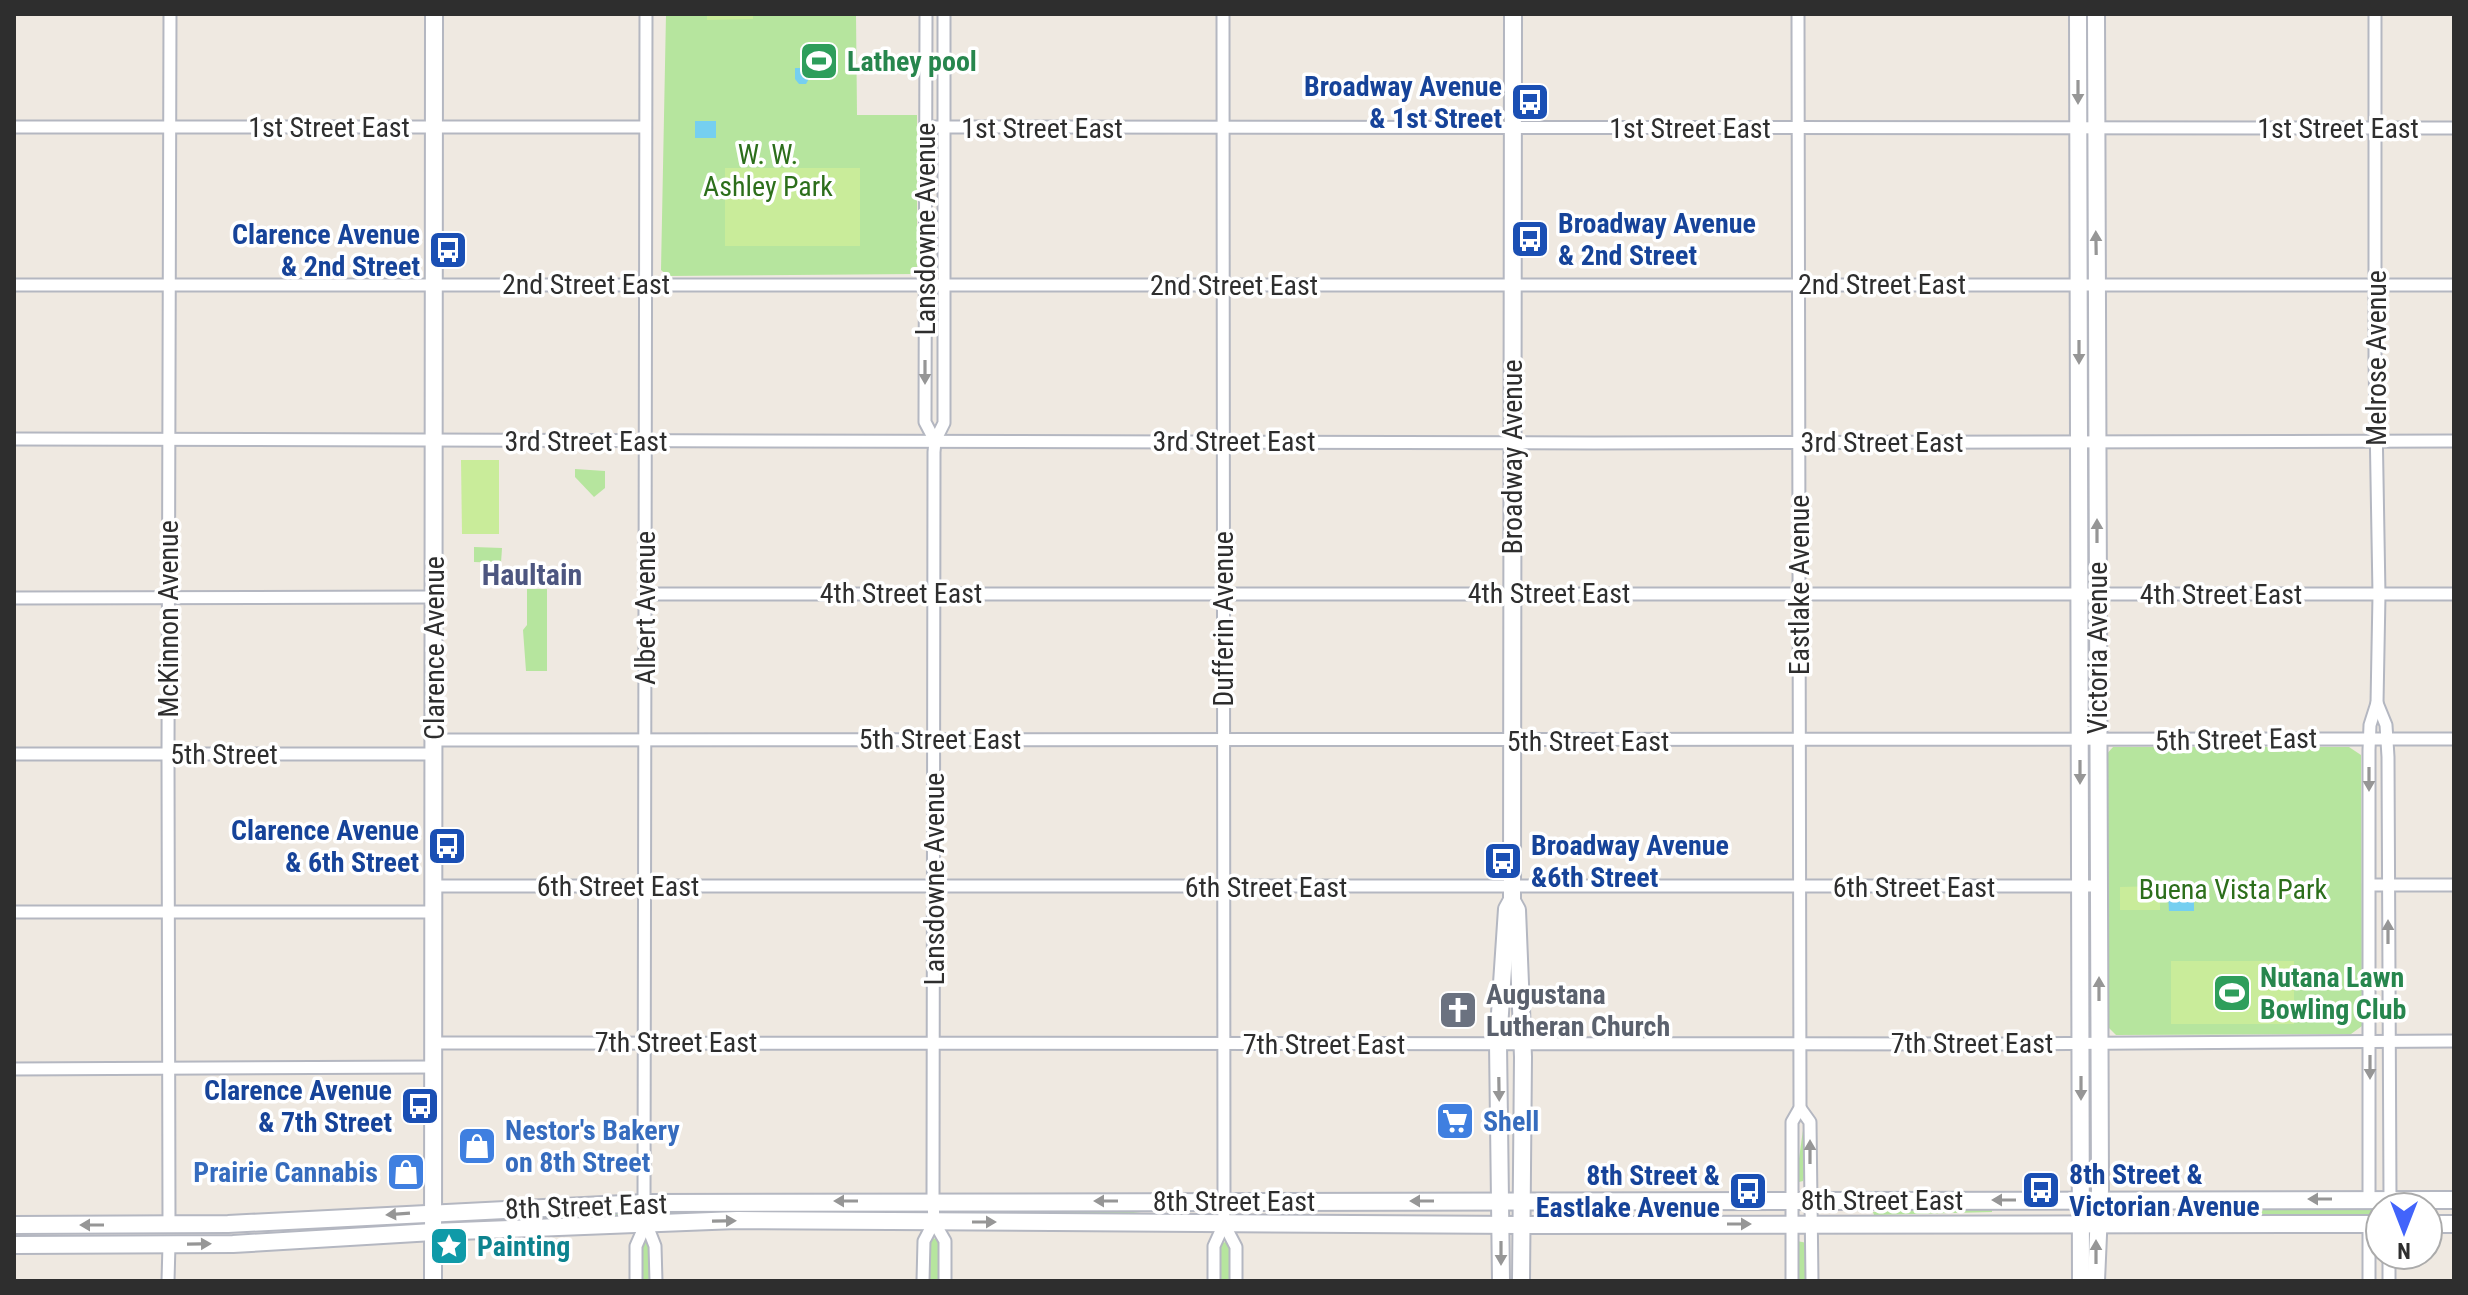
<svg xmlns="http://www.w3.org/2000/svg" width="2468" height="1295" font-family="'Roboto Condensed',sans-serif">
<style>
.green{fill:#b6e59e}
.pitch{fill:#c9ec9a}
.water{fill:#75cff0}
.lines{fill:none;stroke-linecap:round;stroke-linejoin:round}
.street-casing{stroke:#b4b7c1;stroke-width:15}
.secondary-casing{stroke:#b4b7c1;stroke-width:20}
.street{stroke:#fff;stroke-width:11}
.secondary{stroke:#fff;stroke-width:16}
.oneway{fill:#969696}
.labels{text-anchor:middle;stroke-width:7;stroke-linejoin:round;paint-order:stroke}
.leisure-label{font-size:28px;font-weight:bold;fill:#27864d;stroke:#fff;text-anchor:start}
.transit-label{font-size:28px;font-weight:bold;fill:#164399;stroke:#fff;text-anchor:end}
.street-label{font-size:28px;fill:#2e2e2e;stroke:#fff}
.park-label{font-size:28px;fill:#2c6e1b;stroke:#fff}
.worship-label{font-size:28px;font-weight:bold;fill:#5b616d;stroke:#fff;text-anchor:start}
.shop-label{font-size:28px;font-weight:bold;fill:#366cbe;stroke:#fff;text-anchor:start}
.culture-label{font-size:28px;font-weight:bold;fill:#0d838f;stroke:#fff;text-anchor:start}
.neighbourhood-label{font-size:30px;font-weight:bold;fill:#4d5680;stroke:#fff}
</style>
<rect width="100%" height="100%" fill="#efe9e1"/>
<g class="green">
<path d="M 666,14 L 856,14 L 857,115 L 917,115 L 917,268 L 913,274 L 668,276 L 661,270 Z"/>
<path d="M 2085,142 L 2090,142 L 2091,268 L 2085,268 Z"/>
<rect x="2085" y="299" width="6" height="126"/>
<path d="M 2091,455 L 2091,576 L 2086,576 L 2085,456 Z"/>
<path d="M 575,469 L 605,471 L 605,488 L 594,497 L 575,477 Z"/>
<path d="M 474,547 L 502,548 L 501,563 L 474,562 Z"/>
<path d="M 527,589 L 547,589 L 547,671 L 526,671 L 523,630 L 527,625 Z"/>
<rect x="2086" y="608" width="5" height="115"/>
<path d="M 2113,747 L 2349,747 L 2361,755 L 2362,1026 L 2351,1034 L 2116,1035 L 2106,1025 L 2105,756 Z"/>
<path d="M 2086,754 L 2092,755 L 2092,869 L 2086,869 Z"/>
<path d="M 2085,901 L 2093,901 L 2093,1027 L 2086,1027 Z"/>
<path d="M 2086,1058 L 2093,1058 L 2094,1185 L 2089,1184 Z"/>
<path d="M 1803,1130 L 1804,1177 L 1803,1181 L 1799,1182 L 1797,1173 Z"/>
<path d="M 887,1209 L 886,1211 L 854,1215 L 523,1217 L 523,1214 L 571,1211 Z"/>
<path d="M 1141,1209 L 1141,1212 L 1117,1215 L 994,1216 L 993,1213 L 1029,1210 Z"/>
<path d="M 1992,1209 L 1992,1212 L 1874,1215 L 1873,1212 L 1898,1210 Z"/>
<path d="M 2212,1209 L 2380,1209 L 2380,1215 L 2182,1215 L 2181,1212 Z"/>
<path d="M 929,1238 L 940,1239 L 940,1281 L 927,1281 Z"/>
<path d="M 647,1241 L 650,1245 L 650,1281 L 641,1281 L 641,1244 Z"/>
<path d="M 1797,1241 L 1807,1243 L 1807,1281 L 1795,1281 Z"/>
<path d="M 1226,1242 L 1229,1247 L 1229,1281 L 1218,1281 L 1218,1250 L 1221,1243 Z"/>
</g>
<g class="pitch">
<path d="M 707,14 L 753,14 L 753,19 L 707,20 Z"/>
<rect x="725" y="168" width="135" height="78"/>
<path d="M 461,460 L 499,460 L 499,534 L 462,534 Z"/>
<path d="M 2160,886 L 2160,910 L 2120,910 L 2120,887 Z"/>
<rect x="2171" y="961" width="123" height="63"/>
</g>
<g class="water">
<path d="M 819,45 L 833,53 L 833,75 L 811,75 L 806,84 L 799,84 L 795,79 L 795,68 L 805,68 L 805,53 Z"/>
<rect x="695" y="121" width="21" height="17"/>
<path d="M 2168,893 L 2194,893 L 2194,911 L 2169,911 Z"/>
</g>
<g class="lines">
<g class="street-casing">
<g id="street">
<path d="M 926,14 L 925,422 L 935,441"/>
<path d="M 944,14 L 944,423 L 935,441 L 934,452 L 933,1201 L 934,1222 L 945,1241 L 945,1281"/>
<path d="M 14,127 L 644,127"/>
<path d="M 925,127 L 2454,128"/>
<path d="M 14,285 L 2454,285"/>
<path d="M 14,439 L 1594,443 L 2454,441"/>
<path d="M 645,594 L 2454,594"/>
<path d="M 14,598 L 434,597"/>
<path d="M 2377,703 L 2386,725 L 2388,757 L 2390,1199"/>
<path d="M 434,740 L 2454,739"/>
<path d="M 14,754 L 434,754"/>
<path d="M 2370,885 L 2454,885"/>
<path d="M 434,886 L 2098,886"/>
<path d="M 14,912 L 434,912"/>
<path d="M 433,1043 L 2004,1044 L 2454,1041"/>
<path d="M 14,1069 L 433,1067"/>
<path d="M 1800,1108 L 1810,1122 L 1812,1281"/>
<path d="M 2369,1199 L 2369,750 L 2370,725 L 2377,703 L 2379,595 L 2375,361 L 2375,14"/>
<path d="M 644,1203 L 646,14"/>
<path d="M 646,1223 L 655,1246 L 656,1281"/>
<path d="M 1224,1224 L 1236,1247 L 1236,1281"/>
<path d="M 169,1225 L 168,755 L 170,14"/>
<path d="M 168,1281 L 169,1245"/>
<path d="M 636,1281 L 636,1246 L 646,1223"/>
<path d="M 923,1281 L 924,1241 L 934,1222"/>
<path d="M 1214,1281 L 1214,1246 L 1224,1224 L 1223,14"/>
<path d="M 1792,1281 L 1792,1122 L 1800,1108 L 1798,14"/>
<path d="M 2369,1281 L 2369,1224"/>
<path d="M 2389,1281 L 2389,1255"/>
</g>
</g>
<g class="secondary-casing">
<g id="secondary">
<path d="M 2078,14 L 2081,1281"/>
<path d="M 2096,14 L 2100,1189 L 2096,1281"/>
<path d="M 1512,901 L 1517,910 L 1523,1057 L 1521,1281"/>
<path d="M 2428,1224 L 2454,1224"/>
<path d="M 14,1225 L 228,1224 L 644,1203 L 2454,1200"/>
<path d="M 14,1245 L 233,1244 L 433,1232 L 737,1220 L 1521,1225 L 2380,1224"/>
<path d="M 433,1281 L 434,14"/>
<path d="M 1501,1281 L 1498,1043 L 1507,909 L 1512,900 L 1513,14"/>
</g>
</g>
<use href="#street" class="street"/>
<use href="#secondary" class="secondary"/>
</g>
<defs><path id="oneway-solid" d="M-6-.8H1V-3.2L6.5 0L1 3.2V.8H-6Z" transform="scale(2)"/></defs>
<g class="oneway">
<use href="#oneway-solid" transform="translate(2078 92) rotate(90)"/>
<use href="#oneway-solid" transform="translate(2096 243) rotate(-91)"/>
<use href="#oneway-solid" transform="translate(2079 352) rotate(90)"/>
<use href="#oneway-solid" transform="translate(925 372) rotate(90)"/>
<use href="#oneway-solid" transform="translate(2097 531) rotate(-90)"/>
<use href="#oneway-solid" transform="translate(2080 772) rotate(90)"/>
<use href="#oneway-solid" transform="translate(2369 779) rotate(90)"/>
<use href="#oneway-solid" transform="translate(2388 932) rotate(-90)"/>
<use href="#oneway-solid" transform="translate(2099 989) rotate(-90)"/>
<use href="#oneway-solid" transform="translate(2370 1067) rotate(90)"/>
<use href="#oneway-solid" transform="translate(2081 1088) rotate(90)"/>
<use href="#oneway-solid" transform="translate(1499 1089) rotate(89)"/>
<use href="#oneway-solid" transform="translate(1810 1152) rotate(-90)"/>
<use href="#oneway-solid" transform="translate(2320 1199) rotate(180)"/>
<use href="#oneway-solid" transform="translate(2004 1200) rotate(180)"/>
<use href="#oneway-solid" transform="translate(846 1201) rotate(180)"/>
<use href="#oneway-solid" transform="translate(1106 1201) rotate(-180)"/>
<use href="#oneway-solid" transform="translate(1422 1201) rotate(180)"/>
<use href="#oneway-solid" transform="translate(398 1214) rotate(176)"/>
<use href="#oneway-solid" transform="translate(724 1221) rotate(-1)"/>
<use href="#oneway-solid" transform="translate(984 1222)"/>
<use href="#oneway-solid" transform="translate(1739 1224)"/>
<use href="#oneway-solid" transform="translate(92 1225) rotate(-180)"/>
<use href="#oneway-solid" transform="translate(199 1244) rotate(-1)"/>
<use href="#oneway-solid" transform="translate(2096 1252) rotate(-90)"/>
<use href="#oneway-solid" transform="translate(1501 1253) rotate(90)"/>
</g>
<defs>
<g id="stadium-square" transform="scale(2)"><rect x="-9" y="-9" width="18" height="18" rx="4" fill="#2e9e5b" stroke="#fff"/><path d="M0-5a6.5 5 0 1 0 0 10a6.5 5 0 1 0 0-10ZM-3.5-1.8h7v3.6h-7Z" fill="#fff"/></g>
<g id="bus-square" transform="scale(2)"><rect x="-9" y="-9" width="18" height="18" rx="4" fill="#1a4fb4" stroke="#fff"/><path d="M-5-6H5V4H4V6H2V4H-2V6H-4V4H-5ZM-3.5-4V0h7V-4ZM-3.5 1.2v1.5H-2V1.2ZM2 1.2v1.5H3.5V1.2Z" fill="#fff"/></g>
<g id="church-square" transform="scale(2)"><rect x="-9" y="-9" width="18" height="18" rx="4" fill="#6b7280" stroke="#fff"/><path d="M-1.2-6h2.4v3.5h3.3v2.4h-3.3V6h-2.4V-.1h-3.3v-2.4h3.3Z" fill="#fff"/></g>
<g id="supermarket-square" transform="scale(2)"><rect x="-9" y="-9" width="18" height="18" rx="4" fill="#3f7fe0" stroke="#fff"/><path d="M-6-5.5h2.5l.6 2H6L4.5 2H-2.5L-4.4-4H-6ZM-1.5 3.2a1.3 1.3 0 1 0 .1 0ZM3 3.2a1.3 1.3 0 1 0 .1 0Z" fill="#fff"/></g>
<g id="shop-square" transform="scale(2)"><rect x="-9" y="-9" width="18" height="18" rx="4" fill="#3f7fe0" stroke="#fff"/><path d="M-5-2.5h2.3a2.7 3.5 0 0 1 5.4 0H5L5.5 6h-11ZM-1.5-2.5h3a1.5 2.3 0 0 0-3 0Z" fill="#fff"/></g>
<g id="sight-square" transform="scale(2)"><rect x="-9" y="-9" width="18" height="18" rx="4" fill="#0f9aa8" stroke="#fff"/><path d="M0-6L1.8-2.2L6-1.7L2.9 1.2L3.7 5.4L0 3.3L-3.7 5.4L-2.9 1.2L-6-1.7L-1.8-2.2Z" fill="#fff"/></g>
</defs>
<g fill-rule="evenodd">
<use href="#stadium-square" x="819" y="61"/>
<use href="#bus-square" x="1530" y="102"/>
<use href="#bus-square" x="1530" y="239"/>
<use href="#bus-square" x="448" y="250"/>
<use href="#bus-square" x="447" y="846"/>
<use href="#bus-square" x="1503" y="861"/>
<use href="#stadium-square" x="2232" y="993"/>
<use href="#church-square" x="1458" y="1010"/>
<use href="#bus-square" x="420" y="1106"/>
<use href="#supermarket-square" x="1455" y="1121"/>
<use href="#shop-square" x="477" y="1146"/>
<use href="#shop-square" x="406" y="1172"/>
<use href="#bus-square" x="2041" y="1190"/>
<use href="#bus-square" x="1748" y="1191"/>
<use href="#sight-square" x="449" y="1246"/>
</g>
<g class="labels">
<g class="leisure-label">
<text x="847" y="71">Lathey pool</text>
<text x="2260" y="987">Nutana Lawn<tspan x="2260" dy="32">Bowling Club</tspan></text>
</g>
<g class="transit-label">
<text x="1502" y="96">Broadway Avenue<tspan x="1502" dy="32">&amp; 1st Street</tspan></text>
<text x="1558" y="233" text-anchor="start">Broadway Avenue<tspan x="1558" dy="32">&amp; 2nd Street</tspan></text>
<text x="420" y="244">Clarence Avenue<tspan x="420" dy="32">&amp; 2nd Street</tspan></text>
<text x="419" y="840">Clarence Avenue<tspan x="419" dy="32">&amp; 6th Street</tspan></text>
<text x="1531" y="855" text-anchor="start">Broadway Avenue<tspan x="1531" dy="32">&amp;6th Street</tspan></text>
<text x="392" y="1100">Clarence Avenue<tspan x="392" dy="32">&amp; 7th Street</tspan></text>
<text x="2069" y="1184" text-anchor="start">8th Street &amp;<tspan x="2069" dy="32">Victorian Avenue</tspan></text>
<text x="1720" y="1185">8th Street &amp;<tspan x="1720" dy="32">Eastlake Avenue</tspan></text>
</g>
<g class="street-label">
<text x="329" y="137">1st Street East</text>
<text x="1042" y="138">1st Street East</text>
<text x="1690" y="138">1st Street East</text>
<text x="2338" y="138">1st Street East</text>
<text transform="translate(925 229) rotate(-90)" y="10">Lansdowne Avenue</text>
<text x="586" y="294">2nd Street East</text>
<text x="1882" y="294">2nd Street East</text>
<text x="1234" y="295">2nd Street East</text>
<text transform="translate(2376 358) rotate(-90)" y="10">Melrose Avenue</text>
<text x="586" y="451">3rd Street East</text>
<text x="1234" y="451">3rd Street East</text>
<text x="1882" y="452">3rd Street East</text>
<text transform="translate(1512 457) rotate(-90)" y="10">Broadway Avenue</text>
<text transform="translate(1799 585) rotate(-90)" y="10">Eastlake Avenue</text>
<text x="901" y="603">4th Street East</text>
<text x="1549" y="603">4th Street East</text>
<text x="2221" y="604">4th Street East</text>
<text transform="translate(645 608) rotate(-90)" y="10">Albert Avenue</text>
<text transform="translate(168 619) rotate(-90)" y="10">McKinnon Avenue</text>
<text transform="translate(1223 619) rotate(-90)" y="10">Dufferin Avenue</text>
<text transform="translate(434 648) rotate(-90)" y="10">Clarence Avenue</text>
<text transform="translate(2097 648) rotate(-90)" y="10">Victoria Avenue</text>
<text x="940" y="749">5th Street East</text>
<text transform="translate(2236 739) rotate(-1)" y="10">5th Street East</text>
<text x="1588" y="751">5th Street East</text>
<text x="224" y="764">5th Street</text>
<text transform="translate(934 879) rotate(-90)" y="10">Lansdowne Avenue</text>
<text x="618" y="896">6th Street East</text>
<text x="1266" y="897">6th Street East</text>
<text x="1914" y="897">6th Street East</text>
<text x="676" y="1052">7th Street East</text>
<text x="1972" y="1053">7th Street East</text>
<text x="1324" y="1054">7th Street East</text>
<text x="1882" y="1210">8th Street East</text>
<text x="1234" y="1211">8th Street East</text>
<text transform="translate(586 1206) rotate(-2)" y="10">8th Street East</text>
</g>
<g class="park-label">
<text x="768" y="164">W. W.<tspan x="768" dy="32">Ashley Park</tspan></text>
<text x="2233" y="899">Buena Vista Park</text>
</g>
<g class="worship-label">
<text x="1486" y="1004">Augustana<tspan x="1486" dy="32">Lutheran Church</tspan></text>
</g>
<g class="shop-label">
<text x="1483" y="1131">Shell</text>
<text x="505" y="1140">Nestor's Bakery<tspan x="505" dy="32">on 8th Street</tspan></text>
<text x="378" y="1182" text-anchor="end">Prairie Cannabis</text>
</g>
<g class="culture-label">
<text x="477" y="1256">Painting</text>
</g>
<g class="neighbourhood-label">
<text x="532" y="585">Haultain</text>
</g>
</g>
<rect width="2468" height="1295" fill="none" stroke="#2e2e2e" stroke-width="32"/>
<g transform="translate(2404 1231) rotate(180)"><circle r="38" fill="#ffffff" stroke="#ababab" stroke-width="2"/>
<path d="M0-6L14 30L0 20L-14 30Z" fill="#4264fb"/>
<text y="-12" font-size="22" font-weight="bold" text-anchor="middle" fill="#2e2e2e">N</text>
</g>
</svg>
